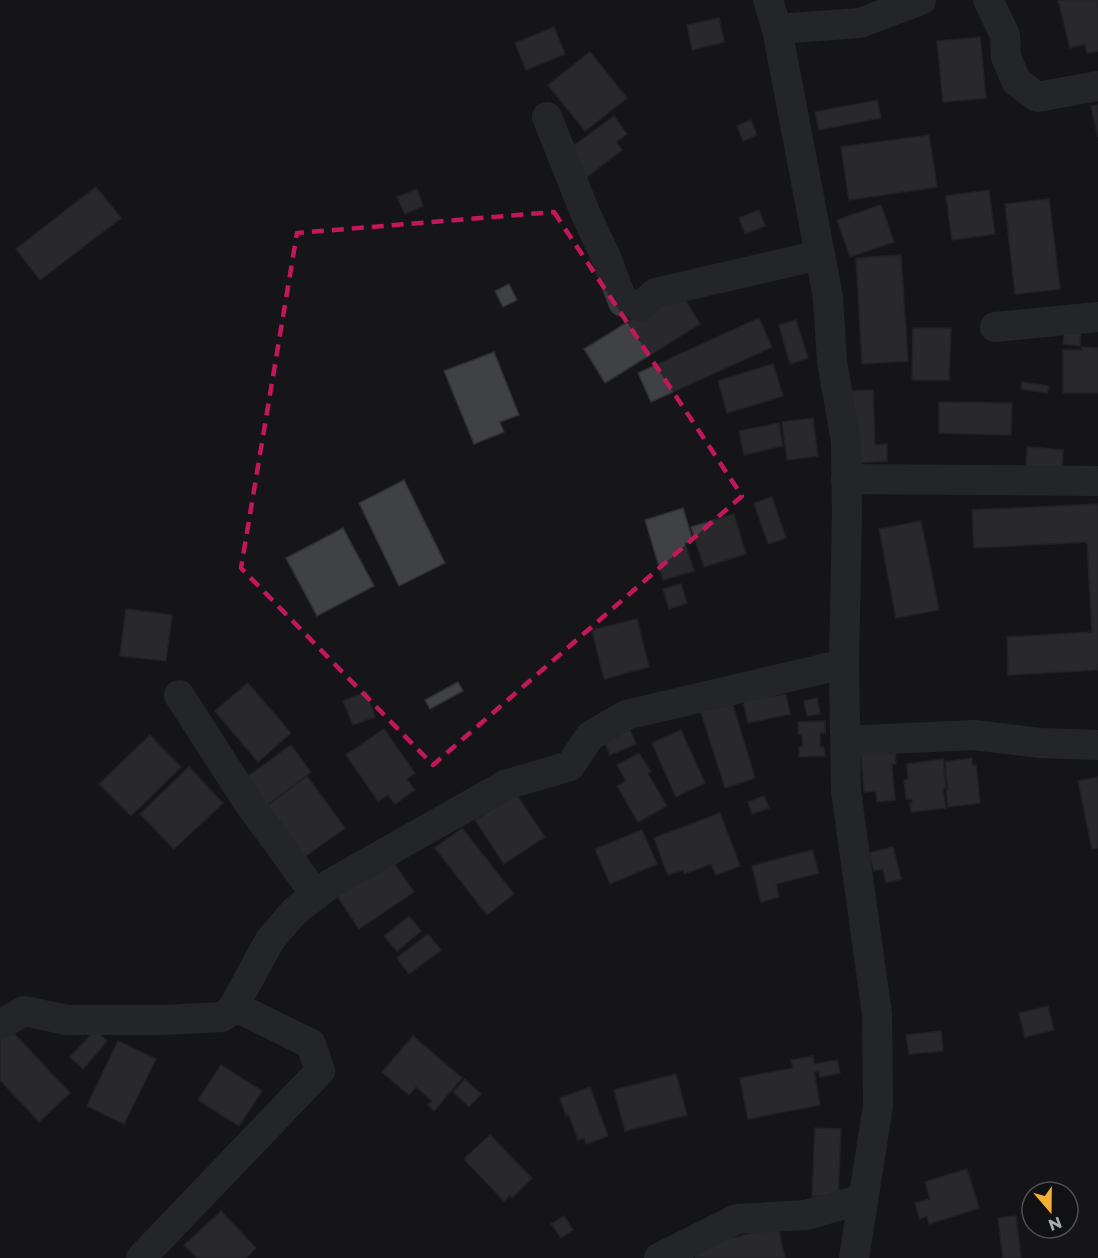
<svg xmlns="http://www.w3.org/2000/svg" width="1098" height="1258" font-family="Montserrat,sans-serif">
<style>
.building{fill:#404145;stroke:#303034;stroke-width:1.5}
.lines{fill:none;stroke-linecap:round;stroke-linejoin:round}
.street{stroke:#37383d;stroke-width:30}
.marked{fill:none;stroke:#c2185b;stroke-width:4.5;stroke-dasharray:12 8;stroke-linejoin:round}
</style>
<rect width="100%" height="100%" fill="#161618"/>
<g class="building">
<path d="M 1058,0 L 1098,0 L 1098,51 L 1087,53 L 1085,44 L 1070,48 Z"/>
<path d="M 719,18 L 724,42 L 692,50 L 687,25 Z"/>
<path d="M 554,27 L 565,54 L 526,70 L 515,43 Z"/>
<path d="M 980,37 L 986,98 L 943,102 L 937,41 Z"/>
<path d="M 590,52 L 627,98 L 585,131 L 548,85 Z"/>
<path d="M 877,100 L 881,118 L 819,130 L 815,112 Z"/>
<path d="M 1098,105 L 1098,137 L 1091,106 Z"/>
<path d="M 614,116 L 627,134 L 616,142 L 622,150 L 584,179 L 564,153 Z"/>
<path d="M 751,120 L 757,135 L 743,141 L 737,126 Z"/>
<path d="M 929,135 L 937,187 L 849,200 L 841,147 Z"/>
<path d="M 96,187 L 121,218 L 40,280 L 16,249 Z"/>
<path d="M 417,189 L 423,206 L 405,214 L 397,197 Z"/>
<path d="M 989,190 L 995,234 L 952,240 L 946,196 Z"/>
<path d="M 1049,199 L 1060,289 L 1015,294 L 1005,204 Z"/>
<path d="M 881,205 L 894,242 L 850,257 L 837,220 Z"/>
<path d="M 759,210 L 765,226 L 745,234 L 739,218 Z"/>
<path d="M 901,255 L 908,361 L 862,364 L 856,258 Z"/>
<path d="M 509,284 L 517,300 L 503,307 L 495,291 Z"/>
<path d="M 679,290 L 700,324 L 605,383 L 584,349 Z"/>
<path d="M 759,318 L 772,347 L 651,402 L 638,373 Z"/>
<path d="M 796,320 L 808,358 L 790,364 L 779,325 Z"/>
<path d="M 1065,326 L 1081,327 L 1080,346 L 1063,344 Z"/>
<path d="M 913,328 L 951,328 L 949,380 L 912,380 Z"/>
<path d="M 1082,347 L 1098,348 L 1098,393 L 1063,393 L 1063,350 L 1082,350 Z"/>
<path d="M 494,352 L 519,415 L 500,422 L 504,432 L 474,444 L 444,371 Z"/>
<path d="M 773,364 L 783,396 L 727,413 L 718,381 Z"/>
<path d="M 1022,382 L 1049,386 L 1047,393 L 1021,389 Z"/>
<path d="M 873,390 L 875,445 L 887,444 L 887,461 L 856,463 L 852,391 Z"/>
<path d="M 939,402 L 1012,403 L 1011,435 L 939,433 Z"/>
<path d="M 813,418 L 818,456 L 787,460 L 782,422 Z"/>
<path d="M 779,423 L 783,446 L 744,455 L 739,431 Z"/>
<path d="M 1027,447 L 1063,450 L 1062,469 L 1026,466 Z"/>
<path d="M 404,480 L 445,563 L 399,586 L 359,503 Z"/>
<path d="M 772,497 L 786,538 L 768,544 L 754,503 Z"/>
<path d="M 1098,504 L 1098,670 L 1008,675 L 1007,637 L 1092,632 L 1087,542 L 974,548 L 972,510 Z"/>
<path d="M 683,508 L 693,541 L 685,543 L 694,571 L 663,580 L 645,520 Z"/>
<path d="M 734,514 L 746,554 L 704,567 L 691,527 Z"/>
<path d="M 921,521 L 939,610 L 896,618 L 879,529 Z"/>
<path d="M 343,528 L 374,586 L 317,616 L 286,558 Z"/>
<path d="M 681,584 L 687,603 L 669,609 L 663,589 Z"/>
<path d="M 126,609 L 172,615 L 166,661 L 120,656 Z"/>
<path d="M 637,619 L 649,667 L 604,679 L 592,630 Z"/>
<path d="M 458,682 L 463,691 L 430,709 L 425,700 Z"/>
<path d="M 248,683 L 291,733 L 258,762 L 215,711 Z"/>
<path d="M 768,687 L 770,697 L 786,694 L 790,714 L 748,723 L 743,701 Z"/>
<path d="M 366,692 L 375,717 L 353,725 L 343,701 Z"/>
<path d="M 817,698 L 820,714 L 807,716 L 804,701 Z"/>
<path d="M 731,699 L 755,778 L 725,788 L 700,709 Z"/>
<path d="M 825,721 L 825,733 L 820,733 L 820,747 L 824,747 L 825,756 L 799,757 L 799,747 L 803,747 L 802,734 L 798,734 L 798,722 Z"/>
<path d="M 628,725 L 636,744 L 610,755 L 602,736 Z"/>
<path d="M 384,729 L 415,773 L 407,779 L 415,790 L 395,804 L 388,795 L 378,801 L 346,755 Z"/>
<path d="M 681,730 L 705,783 L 676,797 L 652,743 Z"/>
<path d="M 150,735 L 181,767 L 131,816 L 99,784 Z"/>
<path d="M 291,745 L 311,772 L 263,808 L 243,780 Z"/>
<path d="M 895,750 L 896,764 L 892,764 L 895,800 L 877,802 L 876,791 L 864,792 L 861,753 Z"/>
<path d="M 639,753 L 651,772 L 648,774 L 667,806 L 638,822 L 617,786 L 626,781 L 617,765 Z"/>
<path d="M 972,758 L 972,765 L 976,765 L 980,803 L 948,807 L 946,790 L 948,789 L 945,762 Z"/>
<path d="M 943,759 L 946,788 L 943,789 L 946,808 L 911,812 L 910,803 L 912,803 L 912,799 L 906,799 L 904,780 L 908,779 L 907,764 Z"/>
<path d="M 189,767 L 223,803 L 174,849 L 140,814 Z"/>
<path d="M 307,776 L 345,828 L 302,859 L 265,808 Z"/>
<path d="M 1098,777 L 1098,848 L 1092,849 L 1078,781 Z"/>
<path d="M 516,794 L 545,837 L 504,864 L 475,820 Z"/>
<path d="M 764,796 L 769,808 L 752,814 L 748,802 Z"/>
<path d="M 720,813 L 740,866 L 716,875 L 711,864 L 684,874 L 683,870 L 668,875 L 654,838 Z"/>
<path d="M 462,828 L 514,894 L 487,915 L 435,848 Z"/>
<path d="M 642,830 L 657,864 L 610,884 L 595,849 Z"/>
<path d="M 893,847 L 901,879 L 886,883 L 883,869 L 874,871 L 869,853 Z"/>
<path d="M 812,850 L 819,873 L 776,884 L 779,897 L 761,902 L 752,866 Z"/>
<path d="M 389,856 L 414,892 L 359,929 L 335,893 Z"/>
<path d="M 409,916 L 421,931 L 397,951 L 384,936 Z"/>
<path d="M 428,934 L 441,950 L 409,974 L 397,958 Z"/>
<path d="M 1048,1006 L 1054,1030 L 1025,1037 L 1019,1013 Z"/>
<path d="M 9,1028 L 70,1093 L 39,1122 L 0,1080 L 0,1036 Z"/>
<path d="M 95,1030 L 107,1041 L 83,1069 L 70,1057 Z"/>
<path d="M 941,1031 L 943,1051 L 909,1054 L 906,1035 Z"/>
<path d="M 413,1036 L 462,1078 L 434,1111 L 428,1105 L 432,1101 L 416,1087 L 409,1095 L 382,1072 Z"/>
<path d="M 118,1041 L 156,1059 L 124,1124 L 87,1106 Z"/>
<path d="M 813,1056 L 814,1064 L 837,1060 L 840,1073 L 820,1077 L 819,1071 L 814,1072 L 820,1105 L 748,1119 L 740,1078 L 793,1068 L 791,1060 Z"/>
<path d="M 221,1065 L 262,1091 L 239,1126 L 198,1100 Z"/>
<path d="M 676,1074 L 687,1115 L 625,1131 L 614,1090 Z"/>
<path d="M 465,1079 L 481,1094 L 469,1107 L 453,1092 Z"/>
<path d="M 590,1087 L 608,1136 L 586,1144 L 584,1138 L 578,1140 L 569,1115 L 566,1116 L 560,1098 Z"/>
<path d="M 815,1128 L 841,1129 L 838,1197 L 812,1196 Z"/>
<path d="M 490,1135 L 532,1178 L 512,1198 L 510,1195 L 504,1201 L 464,1159 Z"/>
<path d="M 967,1169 L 979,1208 L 929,1224 L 927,1216 L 920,1219 L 915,1203 L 930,1199 L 925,1182 Z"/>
<path d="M 221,1211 L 256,1248 L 246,1258 L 197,1258 L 184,1245 Z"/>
<path d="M 564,1216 L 573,1230 L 561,1238 L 551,1224 Z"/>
<path d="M 1016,1216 L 1021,1258 L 1003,1258 L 998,1218 Z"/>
<path d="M 778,1227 L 785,1258 L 696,1258 L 694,1247 Z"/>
</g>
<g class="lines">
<g class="street">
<path d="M 768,0 L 777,29 L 828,297 L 832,361 L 846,442 L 847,514 L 844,664 L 846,791 L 877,1014 L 878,1106 L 854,1258"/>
<path d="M 988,0 L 1005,35 L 1006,57 L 1016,81 L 1037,97 L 1098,86"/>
<path d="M 777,29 L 860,23 L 921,0"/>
<path d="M 547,117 L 586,215 L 605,255 L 623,302 L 642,306 L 655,293 L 820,255"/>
<path d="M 995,327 L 1098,317"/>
<path d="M 846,479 L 1098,481"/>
<path d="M 179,695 L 248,802 L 316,895"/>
<path d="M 845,741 L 974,735 L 1040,743 L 1098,745"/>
<path d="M 0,1025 L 24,1011 L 67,1020 L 164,1020 L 222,1017 L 228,1013 L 234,1006 L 270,940 L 295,911 L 330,884 L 505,785 L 570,766 L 590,736 L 626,715 L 844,664"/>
<path d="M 141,1258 L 320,1071 L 311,1044 L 234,1006"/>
<path d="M 659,1258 L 737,1219 L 806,1215 L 863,1199"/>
</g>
</g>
<path d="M0 0H1098V1258H0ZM 554,212 L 742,496 L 433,765 L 241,568 L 297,233 Z" fill="#161618" fill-opacity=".55" fill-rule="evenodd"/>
<path class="marked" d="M 554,212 L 742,496 L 433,765 L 241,568 L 297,233 Z"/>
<g transform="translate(1050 1210) rotate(160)"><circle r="28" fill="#111113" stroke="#4d4f55" stroke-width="1.5"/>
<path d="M0-4.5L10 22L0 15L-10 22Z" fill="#f2b134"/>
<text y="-9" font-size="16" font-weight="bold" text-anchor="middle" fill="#a8adb8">N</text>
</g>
</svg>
